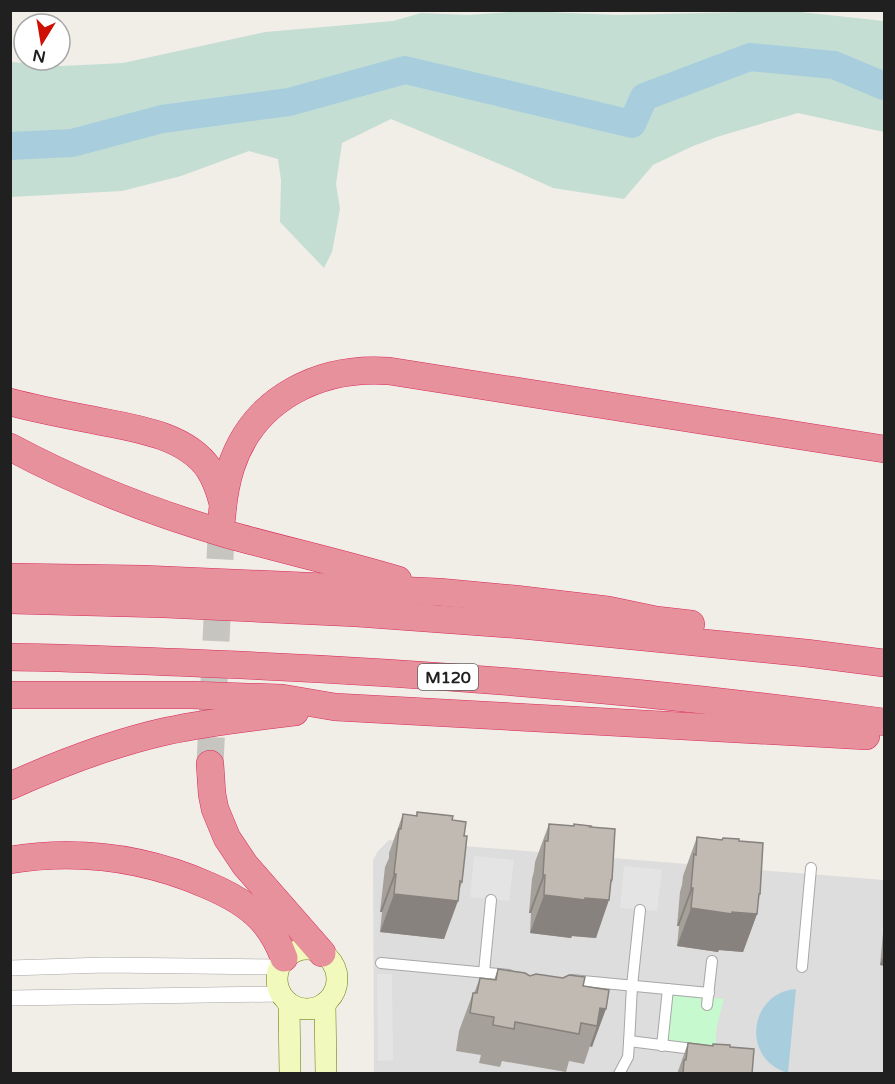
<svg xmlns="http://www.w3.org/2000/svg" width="895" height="1084" font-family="'Varela Round',sans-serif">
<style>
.residential{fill:#dedddd}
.wetland{fill:#c4ded4}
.park{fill:#c6f9cd}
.parking{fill:#e4e4e4}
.water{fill:#a8cedd}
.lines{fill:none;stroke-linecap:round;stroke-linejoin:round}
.river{stroke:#a8cedd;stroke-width:28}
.motorway-tunnel{stroke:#c7c5bf;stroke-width:27;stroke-dasharray:27 14;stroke-linecap:butt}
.pedestrian-casing{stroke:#a7a7a7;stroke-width:12}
.minor-casing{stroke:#a7a7a7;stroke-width:16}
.secondary-casing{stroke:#647807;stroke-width:22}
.motorway-casing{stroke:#d92a5b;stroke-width:28}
.pedestrian{stroke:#fff;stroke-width:10}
.minor{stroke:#fff;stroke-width:15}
.secondary{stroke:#f2f9bd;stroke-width:21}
.motorway{stroke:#e6919b;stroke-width:27}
.wall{fill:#a6a09a}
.shaded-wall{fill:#87827d}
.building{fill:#c1bab3;stroke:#87827d;stroke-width:1.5}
.labels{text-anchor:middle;stroke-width:4.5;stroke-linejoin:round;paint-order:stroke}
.shield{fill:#fff;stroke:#636363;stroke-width:1.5}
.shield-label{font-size:16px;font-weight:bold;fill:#202020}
</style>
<rect width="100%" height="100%" fill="#f1eee7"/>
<path class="residential" d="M 389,840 L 884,880 L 884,1073 L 374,1073 L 373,860 L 378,851 Z"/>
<path class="wetland" d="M 523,11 L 618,15 L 791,11 L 884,21 L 884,132 L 798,113 L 720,136 L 693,146 L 653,165 L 624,199 L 553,188 L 509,168 L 391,119 L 342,143 L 336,184 L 340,209 L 332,252 L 324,268 L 280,222 L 281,180 L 278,159 L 249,151 L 181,176 L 122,191 L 11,197 L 11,62 L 62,66 L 123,63 L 265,32 L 393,21 L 421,13 L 468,15 Z"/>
<path class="park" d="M 670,992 L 724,999 C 720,1014 713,1034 717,1050 L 665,1042 Z"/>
<g class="parking">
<path d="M 474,856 L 514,860 L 509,901 L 470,897 Z"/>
<path d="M 624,866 L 662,870 L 657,911 L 620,908 Z"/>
<path d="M 377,974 L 392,974 L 393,1060 L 378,1061 Z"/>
</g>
<path class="water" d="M 796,989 L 788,1073 C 741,1060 748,993 796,989 Z"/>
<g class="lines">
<path class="river" d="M 10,146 L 72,143 L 162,119 L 289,102 L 405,70 L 632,124 L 644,97 L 750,57 L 834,65 L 884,86"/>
<path class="motorway-tunnel" d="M 210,764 L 222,517"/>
<g class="pedestrian-casing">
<g id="pedestrian">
<path d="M 381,963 L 509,975"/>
<path d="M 802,967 L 811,868"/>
<path d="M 484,972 L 491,900"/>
<path d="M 572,980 L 709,993"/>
<path d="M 707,1005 L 712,961"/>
<path d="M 629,1041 L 701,1050"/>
<path d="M 662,1046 L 668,989"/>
<path d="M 619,1074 L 628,1057 L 629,1043 L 632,986 L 640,910"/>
</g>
</g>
<g class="minor-casing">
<g id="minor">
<path d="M 10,968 L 105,965 L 278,967"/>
<path d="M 10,998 L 280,994"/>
</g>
</g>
<g class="secondary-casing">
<g id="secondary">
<circle cx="307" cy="979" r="30"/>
<path d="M 325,1003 L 326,1074"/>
<path d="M 289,1004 L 290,1074"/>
</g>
</g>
<g class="motorway-casing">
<g id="motorway">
<path d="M 10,402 C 36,409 62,414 88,419 C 127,427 185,433 209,469 C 216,480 220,492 223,504"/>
<path d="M 10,447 C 79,484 151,512 226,534 C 283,550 341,563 398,580"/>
<path d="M 222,517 C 223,500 226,483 231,467 C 254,397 321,366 389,371 L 884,449"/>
<path d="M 10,577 L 143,579 L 439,592 L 515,599 L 608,610 L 656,620 L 691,624"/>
<path d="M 10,600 L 164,604 L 357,613 L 521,625 L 806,653 L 884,663"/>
<path d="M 10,657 C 79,658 147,661 215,664 C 439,673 662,692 884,722"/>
<path d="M 10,695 L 191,695 L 282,698 L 335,707 L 866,736"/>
<path d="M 210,764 L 212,794 L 215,809 L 227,838 L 245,865 L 322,953"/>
<path d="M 10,786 C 61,763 113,743 167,731 C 209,722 253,717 295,712"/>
<path d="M 10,860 C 78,849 145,858 207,885 C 226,893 247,904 261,919 C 271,930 279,944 284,958"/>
</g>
</g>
<use href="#pedestrian" class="pedestrian"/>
<use href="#minor" class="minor"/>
<use href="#secondary" class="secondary"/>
<use href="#motorway" class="motorway"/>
</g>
<g class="wall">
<path d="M 417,812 L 452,820 L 464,836 L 462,882 L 444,939 L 380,932 L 382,912 L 380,912 L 385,867 L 389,858 L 389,853 L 403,814 L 416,816 Z"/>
<path d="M 549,824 L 590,827 L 612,880 L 596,938 L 572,936 L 571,938 L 530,933 L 531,913 L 529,913 L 532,879 L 534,871 L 535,862 Z"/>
<path d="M 697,837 L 739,841 L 760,894 L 758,899 L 757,914 L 743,952 L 719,950 L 718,952 L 677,946 L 679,926 L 677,926 L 680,892 L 682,885 L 683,876 Z"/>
<path d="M 885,912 L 885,966 L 880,965 Z"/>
<path d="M 498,969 L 530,976 L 609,990 L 592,1047 L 590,1046 L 584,1064 L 569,1061 L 566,1072 L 502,1061 L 500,1067 L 479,1063 L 481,1055 L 456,1051 L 459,1031 L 473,993 L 474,993 L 480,978 L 494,980 Z"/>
<path d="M 688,1043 L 730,1047 L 752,1074 L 677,1074 Z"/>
</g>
<g class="shaded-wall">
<path d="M 394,874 L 396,874 L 382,912 L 380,912 Z"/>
<path d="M 543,875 L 545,875 L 531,913 L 529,913 Z"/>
<path d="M 611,880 L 612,880 L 605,900 L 609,900 L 596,938 L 572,936 L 571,938 L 530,933 L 544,895 L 585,898 Z"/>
<path d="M 691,888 L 693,888 L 679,926 L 677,926 Z"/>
<path d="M 394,894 L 458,901 L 444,939 L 380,932 Z"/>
<path d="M 691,908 L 757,914 L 743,952 L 719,950 L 718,952 L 677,946 Z"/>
<path d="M 885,952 L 885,966 L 880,965 Z"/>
<path d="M 600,1008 L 606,1009 L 592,1047 L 590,1046 L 597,1026 Z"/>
</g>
<g class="building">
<path d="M 417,812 L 453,816 L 452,820 L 466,822 L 464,836 L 467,836 L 462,882 L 460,881 L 458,901 L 394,894 L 396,874 L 394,874 L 399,829 L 401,829 L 403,814 L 417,816 Z"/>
<path d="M 549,824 L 574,826 L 574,824 L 591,826 L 590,827 L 615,829 L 612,880 L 611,880 L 609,900 L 585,898 L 585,900 L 544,895 L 545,875 L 543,875 L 545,841 L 548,841 Z"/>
<path d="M 697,837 L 722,840 L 723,838 L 739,839 L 739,841 L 763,843 L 760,894 L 759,894 L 757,914 L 732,912 L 732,914 L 691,908 L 693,888 L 691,888 L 694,854 L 696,855 Z"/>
<path d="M 498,969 L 525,973 L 530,976 L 536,974 L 563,978 L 569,975 L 585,977 L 583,986 L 609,990 L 606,1009 L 600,1008 L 597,1026 L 581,1023 L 579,1034 L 515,1022 L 514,1029 L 493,1025 L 494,1017 L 470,1013 L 473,993 L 477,993 L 480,978 L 496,980 Z"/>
<path d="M 688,1043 L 713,1046 L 713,1044 L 730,1045 L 730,1047 L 754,1049 L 752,1074 L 683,1074 L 684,1060 L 686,1060 Z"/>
</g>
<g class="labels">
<rect class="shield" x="418" y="664" width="60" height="26" rx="4.5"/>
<g class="shield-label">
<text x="448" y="683">M120</text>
</g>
</g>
<rect width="895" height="1084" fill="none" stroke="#202020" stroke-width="24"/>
<g transform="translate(42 42) rotate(191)"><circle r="28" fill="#ffffff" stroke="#a6a6a6" stroke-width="1.5"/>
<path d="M0-4.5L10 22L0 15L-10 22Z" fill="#cd1003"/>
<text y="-9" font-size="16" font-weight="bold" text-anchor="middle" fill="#202020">N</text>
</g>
</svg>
